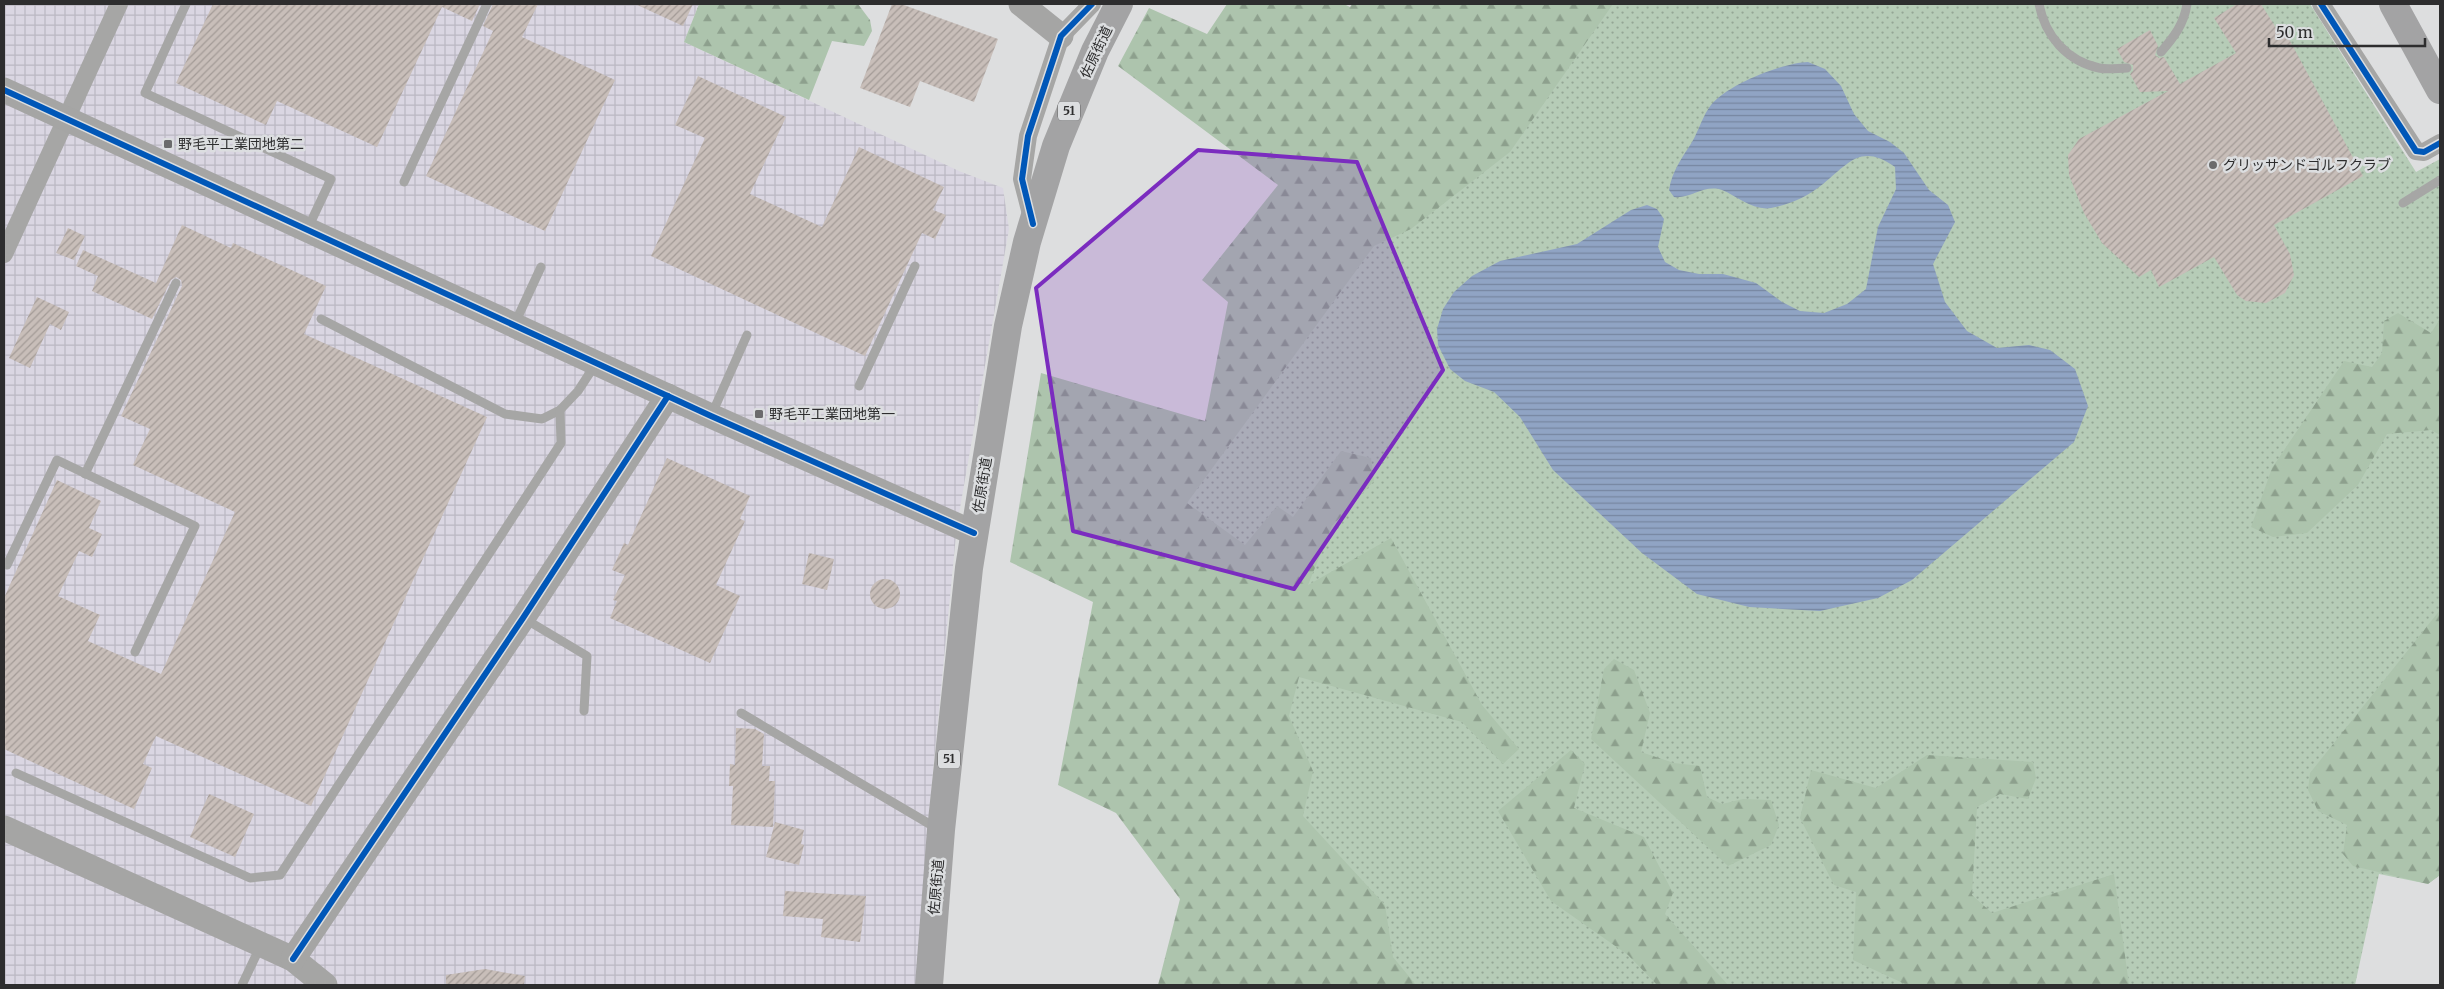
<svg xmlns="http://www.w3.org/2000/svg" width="2444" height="989" font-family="Merriweather,'Noto Sans JP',serif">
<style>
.industrial{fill:url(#industrial-grid)}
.grass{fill:url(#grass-dots)}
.forest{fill:url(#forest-firs)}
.water{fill:url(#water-rules)}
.building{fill:url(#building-hatch)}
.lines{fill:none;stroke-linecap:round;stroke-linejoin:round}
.lane{stroke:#a6a6a5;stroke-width:9}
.street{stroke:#a6a6a5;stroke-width:18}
.secondary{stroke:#a5a5a4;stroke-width:25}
.highway{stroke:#a3a3a4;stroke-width:28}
.cycleway-casing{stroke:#dcdee0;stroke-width:9}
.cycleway{stroke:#0057b8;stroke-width:6}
.marked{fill:#7b2cbf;fill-opacity:0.2;stroke:#7b2cbf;stroke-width:4;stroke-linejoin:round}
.poi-dot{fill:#6b6b6c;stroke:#dcdee0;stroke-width:2}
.labels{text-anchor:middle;stroke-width:5;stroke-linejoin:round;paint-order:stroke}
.shield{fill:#dcdee0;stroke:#626263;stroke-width:1}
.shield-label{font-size:12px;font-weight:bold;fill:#2d2d2e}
.street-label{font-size:14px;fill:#2d2d2e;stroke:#dcdee0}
.poi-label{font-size:14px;fill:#2d2d2e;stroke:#dcdee0;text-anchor:start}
</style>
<defs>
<pattern id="industrial-grid" width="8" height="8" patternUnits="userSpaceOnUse" patternTransform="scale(1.25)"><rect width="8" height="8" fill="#dad6e2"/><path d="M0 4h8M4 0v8" fill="none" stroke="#bbb8c2"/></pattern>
<pattern id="grass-dots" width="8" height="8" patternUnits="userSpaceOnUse" patternTransform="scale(1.25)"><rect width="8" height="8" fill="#b6ccb7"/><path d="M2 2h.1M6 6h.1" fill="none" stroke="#94a695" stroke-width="1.8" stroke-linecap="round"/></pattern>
<pattern id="forest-firs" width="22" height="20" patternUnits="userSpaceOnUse" patternTransform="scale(1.25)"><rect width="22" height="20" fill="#adc4ad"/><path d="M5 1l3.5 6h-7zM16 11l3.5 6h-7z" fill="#8da08d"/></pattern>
<pattern id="water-rules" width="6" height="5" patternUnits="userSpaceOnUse" patternTransform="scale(1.25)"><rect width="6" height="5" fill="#90a4c4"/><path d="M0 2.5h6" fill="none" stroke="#7686a0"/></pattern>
<pattern id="building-hatch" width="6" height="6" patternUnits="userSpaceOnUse" patternTransform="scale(1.25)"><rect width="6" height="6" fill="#c8beb9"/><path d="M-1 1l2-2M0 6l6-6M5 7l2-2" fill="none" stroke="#a39b97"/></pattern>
</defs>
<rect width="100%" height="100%" fill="#dddedf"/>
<path class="industrial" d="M 4,4 L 699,4 L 684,42 L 959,171 L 1003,188 L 1009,229 L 957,525 L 928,823 L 917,985 L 4,985 Z"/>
<path class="grass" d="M 1533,4 L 2310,4 L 2416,172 L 2440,159 L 2440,875 L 2428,884 L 2379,874 L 2355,985 L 2358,985 L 1389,985 L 1302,852 L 1148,500 Z"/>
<g class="forest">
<path d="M 699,4 L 858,4 L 870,20 L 872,31 L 864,46 L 832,41 L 809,100 L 684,42 Z"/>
<path d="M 1227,4 L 1344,4 L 1350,7 L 1352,4 L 1613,4 L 1510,152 L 1411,229 L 1374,246 L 1187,503 L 1245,545 L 1277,506 L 1293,517 L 1341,451 L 1371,458 L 1374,481 L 1332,526 L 1308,585 L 1391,538 L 1482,705 L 1519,749 L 1503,764 L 1462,722 L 1299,677 L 1289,716 L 1313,771 L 1303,816 L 1385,905 L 1393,957 L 1416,985 L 1158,985 L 1180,899 L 1116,813 L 1058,785 L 1093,602 L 1010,562 L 1041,373 L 1205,421 L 1228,302 L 1202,280 L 1278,185 L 1118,66 L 1149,8 L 1207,34 Z"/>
<path d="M 2398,313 L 2431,333 L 2440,319 L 2440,435 L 2431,430 L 2387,434 L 2358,485 L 2307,533 L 2273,537 L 2251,527 L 2272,468 L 2344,361 L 2372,367 L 2382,353 L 2384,321 Z"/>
<path d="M 2440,610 L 2440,875 L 2428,884 L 2353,866 L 2343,854 L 2347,825 L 2318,811 L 2308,790 L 2310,773 Z"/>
<path d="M 1614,659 L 1634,670 L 1650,713 L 1641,752 L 1674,763 L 1700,766 L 1707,797 L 1722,804 L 1743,799 L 1771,800 L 1779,825 L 1771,845 L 1728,866 L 1591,739 L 1604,669 Z"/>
<path d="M 1571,750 L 1585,764 L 1574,808 L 1644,837 L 1673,893 L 1665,914 L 1728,985 L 1657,985 L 1628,955 L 1551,901 L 1498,811 Z"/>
<path d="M 1927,755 L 2033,762 L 2036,778 L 2028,799 L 2000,794 L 1977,807 L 1972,895 L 1992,913 L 2114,874 L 2129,985 L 1907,985 L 1853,960 L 1856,892 L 1834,885 L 1800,818 L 1811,770 L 1876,788 Z"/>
</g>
<path class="water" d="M 1808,62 L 1825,69 L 1841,86 L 1854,114 L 1868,131 L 1890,142 L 1904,153 L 1929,190 L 1948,205 L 1955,222 L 1933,264 L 1945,302 L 1967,331 L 1997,348 L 2029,345 L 2050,350 L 2075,369 L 2088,406 L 2074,442 L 1912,580 L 1878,598 L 1820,611 L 1749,607 L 1697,594 L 1642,553 L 1553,470 L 1520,417 L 1494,392 L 1465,381 L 1450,369 L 1438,345 L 1437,329 L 1443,309 L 1454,292 L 1472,276 L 1500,261 L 1577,244 L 1631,210 L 1647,205 L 1657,209 L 1664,219 L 1658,247 L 1665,262 L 1679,270 L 1699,274 L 1723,274 L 1756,283 L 1782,302 L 1800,311 L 1824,313 L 1847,304 L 1866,289 L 1878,227 L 1896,189 L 1895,167 C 1861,143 1849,163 1823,184 C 1807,197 1791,204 1771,208 C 1753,211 1737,196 1722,190 C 1704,184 1691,199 1674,197 L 1669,190 C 1672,171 1682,158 1692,142 C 1699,130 1703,115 1711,105 C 1728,84 1782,63 1808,62 Z"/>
<g class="building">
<path d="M 213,4 L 480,4 L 472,21 L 442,7 L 377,147 L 277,101 L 266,125 L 176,83 Z"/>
<path d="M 493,4 L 538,4 L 522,37 L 615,80 L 545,231 L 426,176 L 493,31 L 483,26 Z"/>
<path d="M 635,4 L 693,4 L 683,26 Z"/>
<path d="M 892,4 L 901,4 L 998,39 L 974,102 L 920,81 L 910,107 L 860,88 Z"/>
<path d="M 2237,4 L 2261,4 L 2278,31 L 2283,28 L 2363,176 L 2274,225 L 2290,254 L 2294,275 L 2285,293 L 2266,303 L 2246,301 L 2237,295 L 2214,257 L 2159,287 L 2151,270 L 2139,277 L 2102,243 L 2084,213 L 2069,175 L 2068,155 L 2079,139 L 2168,91 L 2140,92 L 2130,74 L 2133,71 L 2133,65 L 2124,62 L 2117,49 L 2150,30 L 2158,46 L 2155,55 L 2159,58 L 2164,57 L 2180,84 L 2236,53 L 2214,18 Z"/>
<path d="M 698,76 L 786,117 L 750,194 L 822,227 L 859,147 L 944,187 L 933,210 L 946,215 L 935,239 L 922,233 L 865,356 L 651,256 L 705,138 L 675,125 Z"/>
<path d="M 182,225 L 231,248 L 233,243 L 326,286 L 304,334 L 487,417 L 311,806 L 156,736 L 143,764 L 152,768 L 134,809 L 4,749 L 4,598 L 57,480 L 101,501 L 89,528 L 102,534 L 92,557 L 79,551 L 58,596 L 100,615 L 88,641 L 161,674 L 235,512 L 133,465 L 150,429 L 121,416 L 182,286 L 181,280 L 176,277 L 171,280 L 152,319 L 92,291 L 98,276 L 76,266 L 83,250 L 156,283 Z"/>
<path d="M 68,228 L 85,236 L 74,260 L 56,253 Z"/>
<path d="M 37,297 L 69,312 L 61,330 L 50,324 L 30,368 L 9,358 Z"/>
<path d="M 667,458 L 750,496 L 740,519 L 745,521 L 716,585 L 740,596 L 710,663 L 610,618 L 617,601 L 613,600 L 625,575 L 612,570 L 624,543 L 628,545 Z"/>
<path d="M 809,553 L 834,559 L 827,590 L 802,584 Z"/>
<circle cx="885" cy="594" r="15"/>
<path d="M 736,728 L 755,729 L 764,734 L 762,766 L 770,766 L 769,781 L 775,781 L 773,827 L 731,825 L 733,786 L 729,786 L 730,764 L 735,765 Z"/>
<path d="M 209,794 L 254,814 L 235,857 L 190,837 Z"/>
<path d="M 775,822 L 804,830 L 801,844 L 804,845 L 799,865 L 766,857 Z"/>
<path d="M 785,891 L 866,896 L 860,942 L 821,937 L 823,919 L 783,916 Z"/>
<path d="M 485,969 L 525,976 L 524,985 L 446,985 L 446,975 Z"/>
</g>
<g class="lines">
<g class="lane">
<path d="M 186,4 L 145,93 L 331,179 L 308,228"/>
<path d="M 2039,4 C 2045,36 2067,61 2099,68 C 2108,70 2118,68 2127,68"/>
<path d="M 2161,52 C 2174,37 2184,24 2187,4"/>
<path d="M 404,182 L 487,4"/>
<path d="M 2403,203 L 2440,180"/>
<path d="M 321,319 L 505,414 L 542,419 L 560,410 L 578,391 L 595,365"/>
<path d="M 515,323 L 541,267"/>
<path d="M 859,386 L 915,266"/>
<path d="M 711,416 L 747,335"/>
<path d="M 85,474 L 176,283"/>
<path d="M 4,564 L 7,565 L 57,460 L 195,526 L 135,652"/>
<path d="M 525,619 L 587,656 L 584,711"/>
<path d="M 741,713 L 938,829"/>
<path d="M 16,773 L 250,878 L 280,875 L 561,443 L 560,410"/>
<path d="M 242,985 L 260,947"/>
</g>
<g class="street">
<path d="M 2321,4 L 2416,151 L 2424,152 L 2440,143"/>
<path d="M 1032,218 L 1022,179 L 1028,136 L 1061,36 L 1092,4"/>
<path d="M 4,254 L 119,4"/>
</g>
<g class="secondary">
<path d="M 1021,4 L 1061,36"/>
<path d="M 4,90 L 711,416 L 974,533"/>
<path d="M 4,828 L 293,959 L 325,985"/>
<path d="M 293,959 L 523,618 L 668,396"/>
</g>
<g class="highway">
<path d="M 2393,4 L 2440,90"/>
<path d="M 929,985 L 941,830 L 969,568 L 1008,326 L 1027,242 L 1056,146 L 1095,51 L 1119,4"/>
</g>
<g class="cycleway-casing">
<g id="cycleway">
<path d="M 2321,4 L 2416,151 L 2424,152 L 2440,143"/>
<path d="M 4,90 L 711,416 L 974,533"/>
<path d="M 1033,224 L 1022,179 L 1028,136 L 1061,36 L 1092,4"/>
<path d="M 293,959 L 523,618 L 668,396"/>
</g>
</g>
<use href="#cycleway" class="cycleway"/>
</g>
<path class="marked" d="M 1198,150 L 1357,162 L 1443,370 L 1294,589 L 1073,531 L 1036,288 Z"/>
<g class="poi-dot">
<rect x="163" y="139" width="10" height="10" rx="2.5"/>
<circle cx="2213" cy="165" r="5"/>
<rect x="754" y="409" width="10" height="10" rx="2.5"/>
</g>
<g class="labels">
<g class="shield">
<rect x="1058" y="101.5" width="22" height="19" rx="4"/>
<rect x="938" y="749.5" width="22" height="19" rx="4"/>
</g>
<g class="shield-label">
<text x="1069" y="115">51</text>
<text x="949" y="763">51</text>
</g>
<g class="street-label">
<text transform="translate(1096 52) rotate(-65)" y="5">佐原街道</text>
<text transform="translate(982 485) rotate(-81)" y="5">佐原街道</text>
<text transform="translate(936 887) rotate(-85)" y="5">佐原街道</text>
</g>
<g class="poi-label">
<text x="178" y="149">野毛平工業団地第二</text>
<text x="2223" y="170">グリッサンドゴルフクラブ</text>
<text x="769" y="419">野毛平工業団地第一</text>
</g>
</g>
<rect width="2444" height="989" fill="none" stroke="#2d2d2e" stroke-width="10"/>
<path d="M2269 38v8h156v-8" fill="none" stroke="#2d2d2e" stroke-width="2.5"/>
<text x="2276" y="38" font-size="15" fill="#2d2d2e" stroke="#dcdee0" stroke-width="4" paint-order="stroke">50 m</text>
</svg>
